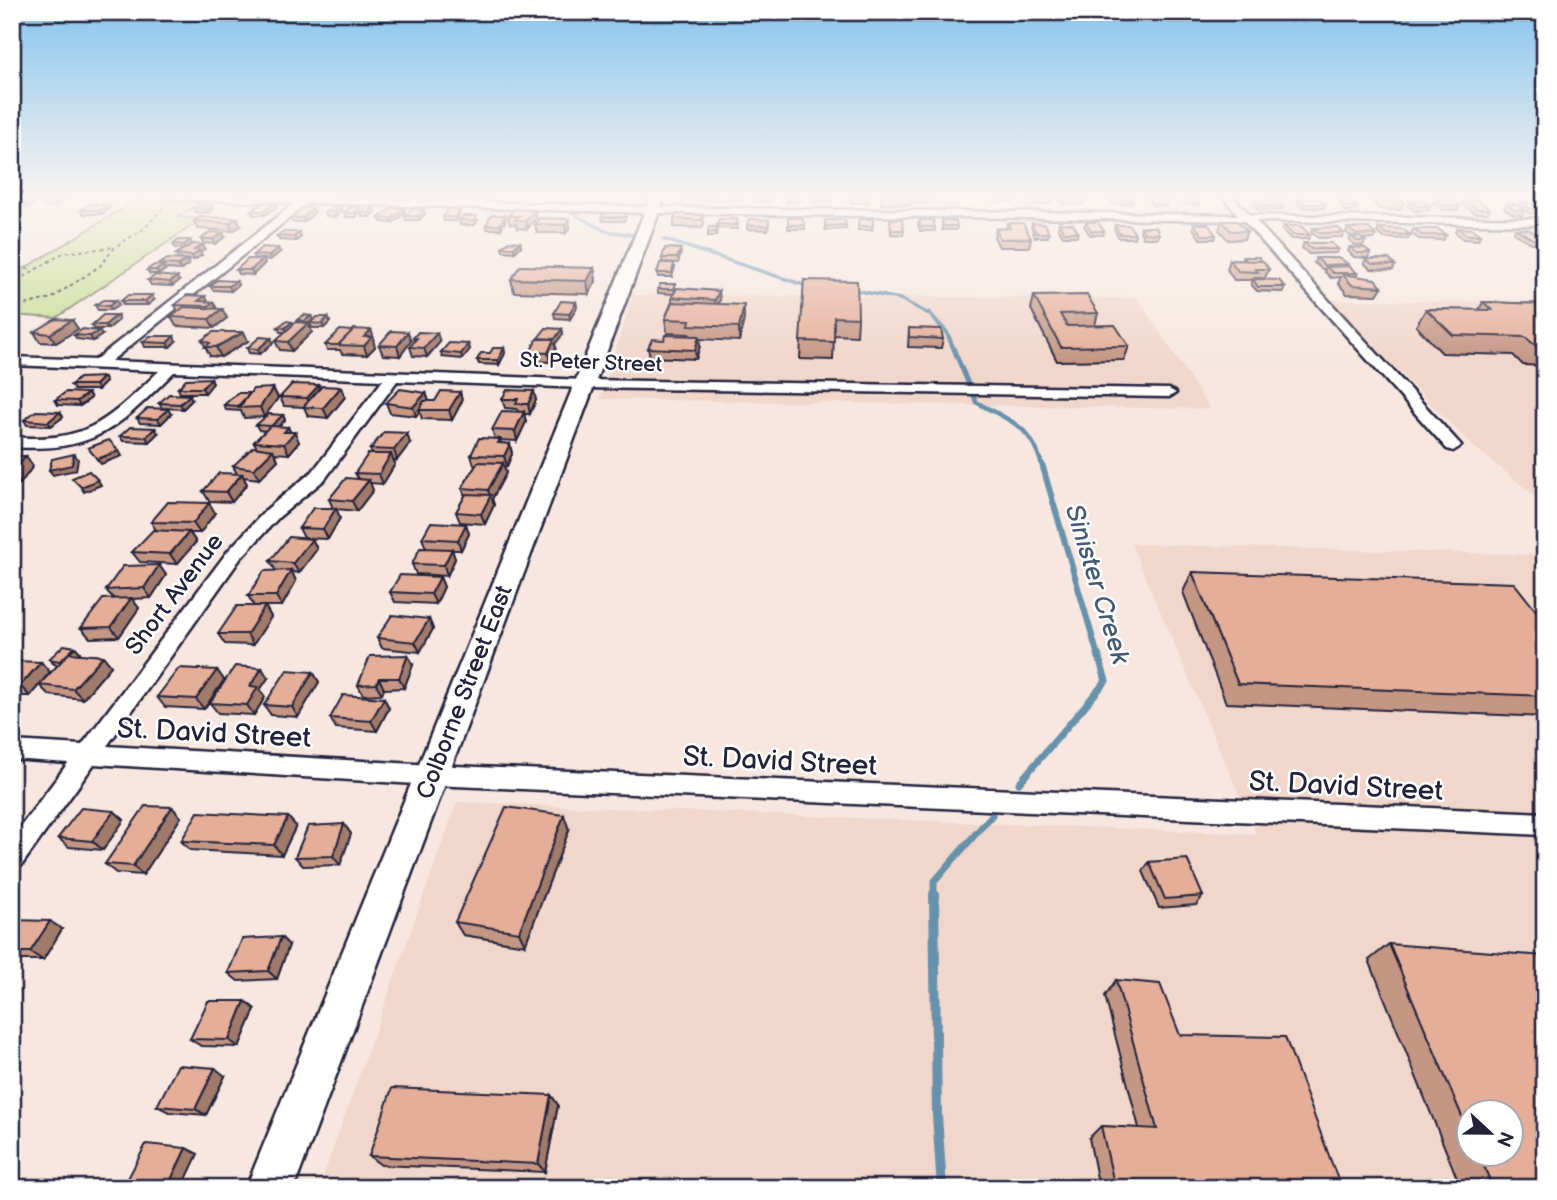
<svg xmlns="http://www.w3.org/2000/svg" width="1557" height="1200" font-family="'Balsamiq Sans',sans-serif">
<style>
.built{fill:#f1d6cb;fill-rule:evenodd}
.green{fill:#c7dc92;stroke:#747f66;stroke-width:2}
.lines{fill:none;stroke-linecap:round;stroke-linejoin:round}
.stream-far4{stroke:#6792ac;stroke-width:3.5}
.stream-far3{stroke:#6792ac;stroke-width:4.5}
.stream-far2{stroke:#6792ac;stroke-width:6}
.stream-far1{stroke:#6792ac;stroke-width:7}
.stream{stroke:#6792ac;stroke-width:10}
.street-casing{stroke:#22223b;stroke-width:5}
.secondary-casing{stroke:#22223b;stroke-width:5}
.path{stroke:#22223b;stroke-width:2;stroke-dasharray:3.5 3.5;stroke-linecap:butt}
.street{fill:#fff;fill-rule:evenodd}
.secondary{fill:#fff;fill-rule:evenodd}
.wall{fill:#c49684;stroke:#22223b;stroke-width:2;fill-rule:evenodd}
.shaded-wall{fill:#a07a6b;stroke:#22223b;stroke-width:2}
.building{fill:#e4ae99;stroke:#22223b;stroke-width:2}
.labels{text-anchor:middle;stroke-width:5;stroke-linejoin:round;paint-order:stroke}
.far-street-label{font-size:21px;fill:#22223b;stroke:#fff}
.street-label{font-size:24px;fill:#22223b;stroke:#fff}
.water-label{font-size:26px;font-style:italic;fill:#445a73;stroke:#fff}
.near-street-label{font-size:28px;fill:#22223b;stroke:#fff}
</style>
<rect width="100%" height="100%" fill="#f7e7e0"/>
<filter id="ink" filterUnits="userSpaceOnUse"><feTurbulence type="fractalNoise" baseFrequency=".0143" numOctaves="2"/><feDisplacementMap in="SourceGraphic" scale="14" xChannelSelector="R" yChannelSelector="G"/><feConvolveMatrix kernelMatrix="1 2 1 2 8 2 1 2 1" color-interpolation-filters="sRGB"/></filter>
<g filter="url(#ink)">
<g class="built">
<path d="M 633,295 L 1137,298 L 1210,409 L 600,399 Z"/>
<path d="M 1327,300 L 1545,302 L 1545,504 L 1473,446 Z"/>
<path d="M 1131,544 L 1545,555 L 1545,1188 L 319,1188 L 457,802 L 1256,834 ZM 1470,1112 L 1512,1112 L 1512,1154 L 1470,1154 Z"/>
</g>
<path class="green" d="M 137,200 L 200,203 L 178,217 L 202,219 L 56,318 L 12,315 L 12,276 Z"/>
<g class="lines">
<g class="stream-far4">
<path d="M 564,208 L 605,231 L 641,236"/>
<path d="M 663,239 L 810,287"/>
<path d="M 849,289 L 900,299 L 931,315"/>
</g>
<g class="stream-far3">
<path d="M 929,313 L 947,333 L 968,383"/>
<path d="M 974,396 L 976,402 C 1011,422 1030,424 1042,465"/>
</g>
<path class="stream-far2" d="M 1042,464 L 1098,656"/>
<g class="stream-far1">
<path d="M 1019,783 L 1106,681 L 1098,654"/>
<path d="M 934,896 L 934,882 L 992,815"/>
</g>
<path class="stream" d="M 934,894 L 937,1115 L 942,1188"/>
<g class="street-casing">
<path id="street" d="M 168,196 L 264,196 L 652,207 L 1238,215 L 1222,196 L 1232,196 L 1250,215 L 1545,219 L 1545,225 L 1256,221 L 1459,443 L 1461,446 L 1453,451 L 1447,449 L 1244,221 L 652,213 L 308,203 L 111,361 L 585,380 L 1169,389 L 1176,393 L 1169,397 L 585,388 L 397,381 L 325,479 L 279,517 L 240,559 L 107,746 L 432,765 L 1545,813 L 1545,835 L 432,785 L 94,764 L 21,866 L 12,869 L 12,838 L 68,763 L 12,759 L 12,741 L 82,745 L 228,551 L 267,509 L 313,471 L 383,380 L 174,372 C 118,427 96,453 12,447 L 12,437 C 88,443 107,421 159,371 L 12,365 L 12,357 L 95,360 L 295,203 L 173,199 Z"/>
</g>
<g class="secondary-casing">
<g id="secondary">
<path d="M 12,196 L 21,196 L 12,200 Z"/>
<path d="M 651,196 L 665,196 L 294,1188 L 246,1188 Z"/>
</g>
</g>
<g class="path">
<path d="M 12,268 L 32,269"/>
<path d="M 12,284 L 63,253 L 115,247"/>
<path d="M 12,308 L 52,298 L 100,266 L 115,247 L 145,228 L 166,204"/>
</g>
<use href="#street" class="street"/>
<use href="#secondary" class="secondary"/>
</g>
<g class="wall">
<path d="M 63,196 L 66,200 L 52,207 L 43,206 L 40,202 Z"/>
<path d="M 612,196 L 633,196 L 632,198 L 612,197 Z"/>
<path d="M 682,196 L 712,196 L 710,200 L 682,200 Z"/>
<path d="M 726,196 L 745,196 L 743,200 L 726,199 Z"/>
<path d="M 758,196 L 769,196 L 768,202 L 758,201 Z"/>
<path d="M 788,196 L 800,196 L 799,202 L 787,202 Z"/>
<rect x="812" y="196" width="20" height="6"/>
<rect x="850" y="196" width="18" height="7"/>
<path d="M 881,196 L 910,196 L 910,205 L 881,204 Z"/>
<path d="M 914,196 L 929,196 L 928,203 L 914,202 Z"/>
<path d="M 991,196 L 1014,196 L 1012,202 L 994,202 Z"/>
<path d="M 1028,196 L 1053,196 L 1051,204 L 1033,204 Z"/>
<path d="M 1059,196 L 1081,196 L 1084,201 L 1083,205 L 1062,204 L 1058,198 Z"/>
<rect x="1085" y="196" width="12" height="1"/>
<path d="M 1107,196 L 1128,196 L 1132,200 L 1131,204 L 1113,204 Z"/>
<path d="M 1147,196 L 1167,196 L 1168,198 L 1166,206 L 1152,205 Z"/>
<path d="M 1184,196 L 1198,196 L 1200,201 L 1198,205 L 1184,204 L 1183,199 Z"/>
<path d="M 1274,196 L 1289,196 L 1287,200 L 1275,198 Z"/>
<path d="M 1373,196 L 1397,196 L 1404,202 L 1400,210 L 1379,209 L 1371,201 Z"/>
<path d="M 35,198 L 38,202 L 28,207 L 12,207 L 12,201 Z"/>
<path d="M 1298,199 L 1325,204 L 1324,208 L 1303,208 L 1297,203 Z"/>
<path d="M 1436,199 L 1460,206 L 1458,210 L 1443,210 L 1433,203 Z"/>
<path d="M 1254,200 L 1284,206 L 1282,210 L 1258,210 L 1253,204 Z"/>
<path d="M 1464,200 L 1490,209 L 1488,213 L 1475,213 L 1462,204 Z"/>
<path d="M 1340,201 L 1357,207 L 1355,211 L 1345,211 L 1339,205 Z"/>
<path d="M 1409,201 L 1431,206 L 1429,210 L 1415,211 L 1407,205 Z"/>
<path d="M 1521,202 L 1541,210 L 1539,214 L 1528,213 L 1519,206 Z"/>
<path d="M 1507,204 L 1524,211 L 1522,215 L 1513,214 L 1504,208 Z"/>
<path d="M 212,205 L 214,209 L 208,213 L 195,212 L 193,208 Z"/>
<path d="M 277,206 L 265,215 L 253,215 L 251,211 Z"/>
<path d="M 341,207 L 342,211 L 335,217 L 326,216 L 325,212 Z"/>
<path d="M 360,207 L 361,211 L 356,217 L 346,217 L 344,213 Z"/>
<path d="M 110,208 L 102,214 L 83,214 L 81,210 Z"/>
<path d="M 313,208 L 315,212 L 304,222 L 292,222 L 291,218 Z"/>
<path d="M 404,209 L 405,213 L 393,223 L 381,222 L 379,218 Z"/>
<path d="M 459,209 L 460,213 L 456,221 L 444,221 L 443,217 Z"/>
<path d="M 534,210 L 536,218 L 527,229 L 517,228 L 516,224 L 510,224 L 508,216 Z"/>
<path d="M 375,212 L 369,217 L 362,217 L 361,213 Z"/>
<path d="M 425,214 L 419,220 L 406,220 L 405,216 Z"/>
<path d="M 703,215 L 704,223 L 702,228 L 674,227 L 674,219 Z"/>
<path d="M 602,217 L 626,217 L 624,221 L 603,221 Z"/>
<path d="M 237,218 L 241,226 L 233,231 L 198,229 L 194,221 Z"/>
<path d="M 788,218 L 805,225 L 805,229 L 788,229 Z"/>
<path d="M 506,219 L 501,229 L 487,229 L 486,225 Z"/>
<path d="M 569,219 L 570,227 L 566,233 L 537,233 L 535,224 Z"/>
<path d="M 859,219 L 873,219 L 872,230 L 858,230 Z"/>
<path d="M 890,219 L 904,230 L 903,235 L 891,234 Z"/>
<path d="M 459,220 L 478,220 L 475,225 L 460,225 Z"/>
<path d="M 769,220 L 768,230 L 747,229 L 747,225 Z"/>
<path d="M 825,220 L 846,225 L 846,229 L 825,230 Z"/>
<path d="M 919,220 L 935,227 L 935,231 L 920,231 L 918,224 Z"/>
<path d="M 942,220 L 957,226 L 956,230 L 942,230 Z"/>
<path d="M 1222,221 L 1247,231 L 1244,239 L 1228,240 L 1219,230 Z"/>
<path d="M 1086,222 L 1104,231 L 1103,235 L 1090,235 L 1084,226 Z"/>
<path d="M 738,223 L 737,229 L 718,228 L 717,224 Z"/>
<path d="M 1007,223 L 1031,238 L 1029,247 L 999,247 L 994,237 L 996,229 L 1006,228 Z"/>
<path d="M 1032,223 L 1049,233 L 1048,237 L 1035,237 L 1031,227 Z"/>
<path d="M 1059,223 L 1078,232 L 1077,236 L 1063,236 L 1058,228 Z"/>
<path d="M 1194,224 L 1216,235 L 1215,239 L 1200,239 L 1193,228 Z"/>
<path d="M 1115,225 L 1135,234 L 1134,238 L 1119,238 L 1114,229 Z"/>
<path d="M 1542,225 L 1545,225 L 1545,241 L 1543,243 L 1531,243 L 1513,233 L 1516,229 L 1537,233 Z"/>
<path d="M 1284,226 L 1310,235 L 1308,239 L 1291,239 L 1282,230 Z"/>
<path d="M 717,227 L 716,236 L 708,236 L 708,232 Z"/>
<path d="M 1141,227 L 1159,234 L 1158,238 L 1143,238 L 1140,231 Z"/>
<path d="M 1313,228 L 1344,233 L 1342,237 L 1318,238 L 1311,232 Z"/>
<path d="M 1348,228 L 1376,235 L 1374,239 L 1362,239 L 1365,241 L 1363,246 L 1355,245 L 1349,240 L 1351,237 L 1346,232 Z"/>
<path d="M 1379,228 L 1410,235 L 1408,239 L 1384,238 L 1377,232 Z"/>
<path d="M 1458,228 L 1480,235 L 1478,240 L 1463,239 L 1455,232 Z"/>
<path d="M 1414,229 L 1446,235 L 1443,240 L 1419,239 L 1411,233 Z"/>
<path d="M 277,236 L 301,237 L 296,241 L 279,240 Z"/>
<path d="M 225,237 L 215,244 L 203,243 L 201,239 Z"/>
<path d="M 520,242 L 521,246 L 515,252 L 503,251 L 502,247 Z"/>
<path d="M 1304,243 L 1338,249 L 1336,253 L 1309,254 L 1302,248 Z"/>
<path d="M 173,244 L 192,244 L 205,249 L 200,252 L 202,255 L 194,260 L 178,259 L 176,254 L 185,249 L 175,248 Z"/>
<path d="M 1350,247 L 1370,253 L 1368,258 L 1354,257 L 1348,251 Z"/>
<path d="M 280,252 L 270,260 L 263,259 L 265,263 L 253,275 L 238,274 L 236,270 L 254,259 L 253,255 Z"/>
<path d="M 681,253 L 678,263 L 662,262 L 662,258 Z"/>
<path d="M 1243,257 L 1269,269 L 1265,278 L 1255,278 L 1255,279 L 1285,287 L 1283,292 L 1257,291 L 1251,284 L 1253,280 L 1234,280 L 1227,269 L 1230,260 L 1242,261 Z"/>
<path d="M 1316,258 L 1348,264 L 1347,266 L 1357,273 L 1356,276 L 1382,287 L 1377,295 L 1347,294 L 1338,283 L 1341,277 L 1331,278 L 1324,271 L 1325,269 L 1322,269 L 1314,263 Z"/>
<path d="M 1366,259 L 1395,265 L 1393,270 L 1370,269 L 1364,263 Z"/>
<path d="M 187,260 L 189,264 L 181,270 L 164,269 L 165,270 L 159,274 L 150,274 L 147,270 L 160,265 L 159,264 Z"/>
<path d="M 675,267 L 672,277 L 658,277 L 657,273 Z"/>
<path d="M 594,268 L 596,281 L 589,294 L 514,292 L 511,279 Z"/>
<path d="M 148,280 L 179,281 L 172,286 L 151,285 Z"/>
<path d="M 804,280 L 858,318 L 857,336 L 834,335 L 833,360 L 800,359 Z"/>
<path d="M 236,281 L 238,285 L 231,291 L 213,290 L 210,286 Z"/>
<path d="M 675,284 L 675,289 L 674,293 L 720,300 L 718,304 L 744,319 L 739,341 L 699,339 L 700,346 L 696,359 L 650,357 L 648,348 L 664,340 L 690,336 L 689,334 L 667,333 L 665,319 L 672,302 L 672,297 L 673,294 L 658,293 L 658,289 Z"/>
<path d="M 205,296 L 208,302 L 213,302 L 217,309 L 222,309 L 227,318 L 214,328 L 176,326 L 171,317 L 178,312 L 175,305 Z"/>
<path d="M 1034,296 L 1098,313 L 1095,325 L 1129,346 L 1124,360 L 1057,361 L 1031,309 Z"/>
<path d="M 154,300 L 148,305 L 123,305 L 121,301 Z"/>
<path d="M 576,302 L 577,307 L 570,319 L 555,318 L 554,313 Z"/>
<path d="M 1483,302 L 1545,304 L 1545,366 L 1523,365 L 1513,355 L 1442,353 L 1416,326 L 1426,309 L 1479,310 Z"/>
<path d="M 95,305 L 119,305 L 111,310 L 98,310 Z"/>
<path d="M 117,315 L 119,320 L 108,329 L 94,329 L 92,325 Z"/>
<path d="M 304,315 L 312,332 L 292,351 L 280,350 L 275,341 L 285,332 L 280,332 L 278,327 L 292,322 L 293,324 L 297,322 L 297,320 Z"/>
<path d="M 328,317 L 330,322 L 324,328 L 312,328 L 310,323 Z"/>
<path d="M 72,320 L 78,329 L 56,343 L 40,342 L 34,332 Z"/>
<path d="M 909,328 L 943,339 L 941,348 L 908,347 Z"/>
<path d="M 562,329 L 563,334 L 555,344 L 556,348 L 550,362 L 532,361 L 530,352 Z"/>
<path d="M 371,330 L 374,339 L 373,340 L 375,347 L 367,355 L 342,354 L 340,350 L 327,350 L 325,345 L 352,331 Z"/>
<path d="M 74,335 L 102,335 L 93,341 L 77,339 Z"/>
<path d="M 271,338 L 273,343 L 260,354 L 249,353 L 247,348 Z"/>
<path d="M 413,338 L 440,342 L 427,357 L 413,356 L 410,347 L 414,342 Z"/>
<path d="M 202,340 L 248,341 L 221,357 L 210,356 Z"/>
<path d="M 176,341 L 170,347 L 145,347 L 143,342 Z"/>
<path d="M 411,341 L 400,356 L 383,355 L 379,345 Z"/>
<path d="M 468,344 L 470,349 L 462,359 L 442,357 L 441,352 Z"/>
<path d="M 504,348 L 505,353 L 499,365 L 479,364 L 477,360 Z"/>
<path d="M 103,377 L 106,382 L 98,390 L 74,390 L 71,385 Z"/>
<path d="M 211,378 L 213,383 L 205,393 L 180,393 L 178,388 Z"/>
<path d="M 319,385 L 320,388 L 345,397 L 328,418 L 308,416 L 304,407 L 284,406 L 280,397 Z"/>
<path d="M 273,388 L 278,398 L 264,417 L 244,418 L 241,411 L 226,410 L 224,405 L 250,393 Z"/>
<path d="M 460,392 L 462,401 L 452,420 L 422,419 L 420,412 L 416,416 L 390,413 L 386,403 L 426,393 L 429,401 L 435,401 Z"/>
<path d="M 88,393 L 91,398 L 80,406 L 58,405 L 55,400 Z"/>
<path d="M 502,399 L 536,400 L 530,414 L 524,414 L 526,422 L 517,441 L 500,440 L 501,443 L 510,444 L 512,454 L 507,466 L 504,466 L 506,473 L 492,499 L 494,505 L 485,524 L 460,522 L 456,512 L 465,496 L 462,488 L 476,465 L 474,465 L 471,455 L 495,439 L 492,430 L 518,412 L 517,409 L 505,408 Z"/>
<path d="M 192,400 L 183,409 L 162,408 L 159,403 Z"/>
<path d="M 60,412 L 63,417 L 51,426 L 27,425 L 24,420 Z"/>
<path d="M 171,414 L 161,424 L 140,423 L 137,418 Z"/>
<path d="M 283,415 L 285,420 L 278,427 L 288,427 L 290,432 L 299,442 L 289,454 L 275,453 L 278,460 L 259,479 L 243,477 L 247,484 L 232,502 L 209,501 L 203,491 L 237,474 L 233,466 L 257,448 L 254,442 L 265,431 L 259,430 L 256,425 Z"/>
<path d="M 158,433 L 149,442 L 123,441 L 120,436 Z"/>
<path d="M 410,443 L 397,460 L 394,460 L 395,464 L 383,484 L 370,483 L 373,490 L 357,511 L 336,509 L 340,518 L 328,539 L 304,538 L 299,528 L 333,508 L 329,499 L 358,479 L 355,473 L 372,454 L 370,449 Z"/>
<path d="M 26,456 L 33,466 L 20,484 L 12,485 L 12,457 Z"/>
<path d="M 209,503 L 215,513 L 200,533 L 190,533 L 196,542 L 177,564 L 140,562 L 132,552 L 156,530 L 151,522 Z"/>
<path d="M 466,524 L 469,534 L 461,550 L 452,550 L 455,559 L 447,576 L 416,574 L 412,564 L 426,548 L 422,538 Z"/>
<path d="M 312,539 L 317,549 L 299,573 L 292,572 L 296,581 L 282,606 L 262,606 L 265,606 L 271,617 L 253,645 L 225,644 L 218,634 L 254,606 L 248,596 L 276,571 L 270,561 Z"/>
<path d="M 159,565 L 166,575 L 151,598 L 132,599 L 139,608 L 119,637 L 90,638 L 81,628 L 114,599 L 106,590 Z"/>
<path d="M 1192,572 L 1545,622 L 1545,717 L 1226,703 L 1183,592 Z"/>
<path d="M 440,577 L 444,587 L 436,604 L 395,602 L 390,592 Z"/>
<path d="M 429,619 L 433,629 L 420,652 L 382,648 L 377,638 Z"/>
<path d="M 75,647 L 80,652 L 78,654 L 103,656 L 111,666 L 83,699 L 49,695 L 39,685 L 30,696 L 12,696 L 12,661 L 50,672 L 39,685 L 58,665 L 54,664 L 49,659 Z"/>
<path d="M 413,665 L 404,688 L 384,689 L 382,694 L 363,695 L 358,685 Z"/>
<path d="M 217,670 L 224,680 L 204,709 L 165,707 L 157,697 Z"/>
<path d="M 313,672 L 319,682 L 298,717 L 271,715 L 264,705 Z"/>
<path d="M 268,678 L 260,690 L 265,697 L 254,715 L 218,713 L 210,703 Z"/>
<path d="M 384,698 L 389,708 L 377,731 L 336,728 L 330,718 Z"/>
<path d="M 114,811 L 124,820 L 103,850 L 69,847 L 58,838 Z"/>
<path d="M 181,817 L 143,875 L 116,873 L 105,864 Z"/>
<path d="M 344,824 L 351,834 L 340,865 L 303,866 L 295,857 Z"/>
<path d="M 296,826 L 282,855 L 190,850 L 181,841 Z"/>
<path d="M 569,830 L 525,945 L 463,935 L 455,922 Z"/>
<path d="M 1149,862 L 1203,896 L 1196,905 L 1159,908 L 1143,871 Z"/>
<path d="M 12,920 L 62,929 L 43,960 L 12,960 Z"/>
<path d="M 1389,944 L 1545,1188 L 1461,1188 L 1369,960 ZM 1469,1112 L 1511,1154 L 1469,1154 Z"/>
<path d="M 289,945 L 277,979 L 238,981 L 228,973 Z"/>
<path d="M 1116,980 L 1180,1035 L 1341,1188 L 1099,1188 L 1089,1138 L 1101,1126 L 1139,1128 L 1105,996 Z"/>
<path d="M 245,1001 L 255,1009 L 239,1047 L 201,1046 L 190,1039 Z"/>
<path d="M 225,1076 L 206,1115 L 169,1112 L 157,1106 Z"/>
<path d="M 551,1095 L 558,1105 L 545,1172 L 381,1165 L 369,1156 Z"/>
</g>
<g class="shaded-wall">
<path d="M 63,196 L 66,200 L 52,207 L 50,203 Z"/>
<path d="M 35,198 L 38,202 L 28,207 L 26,203 Z"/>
<path d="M 275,202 L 277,206 L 265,215 L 264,211 Z"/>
<path d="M 108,204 L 110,208 L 102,214 L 100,210 Z"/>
<path d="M 212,205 L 214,209 L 208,213 L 206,209 Z"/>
<path d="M 341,207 L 342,211 L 335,217 L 334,212 Z"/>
<path d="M 360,207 L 361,211 L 356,217 L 355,213 Z"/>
<path d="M 374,207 L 375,212 L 369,217 L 368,213 Z"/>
<path d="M 14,208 L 19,217 L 12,220 L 12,209 Z"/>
<path d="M 313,208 L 315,212 L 304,222 L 303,218 Z"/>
<path d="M 404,209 L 405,213 L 393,223 L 391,219 Z"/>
<path d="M 459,209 L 460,213 L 456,221 L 455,217 Z"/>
<path d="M 424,210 L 425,214 L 419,220 L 418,216 Z"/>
<path d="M 534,210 L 536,218 L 527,229 L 526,221 Z"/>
<path d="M 505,215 L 506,219 L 501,229 L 500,225 Z"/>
<path d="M 237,218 L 241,226 L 233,231 L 229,223 Z"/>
<path d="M 569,219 L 570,227 L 566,233 L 565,225 Z"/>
<path d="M 299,232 L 301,237 L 296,241 L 294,237 Z"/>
<path d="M 223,233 L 225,237 L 215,244 L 213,239 Z"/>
<path d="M 190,240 L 192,244 L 186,249 L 184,245 Z"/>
<path d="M 520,242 L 521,246 L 515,252 L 514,248 Z"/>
<path d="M 203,245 L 205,249 L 200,252 L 202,255 L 194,260 L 192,256 L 194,250 Z"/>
<path d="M 278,248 L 280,252 L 270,260 L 269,256 Z"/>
<path d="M 263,259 L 265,263 L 253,275 L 251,270 Z"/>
<path d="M 187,260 L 189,264 L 181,270 L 178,265 Z"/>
<path d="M 163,266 L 165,270 L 159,274 L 156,270 Z"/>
<path d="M 594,268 L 596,281 L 589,294 L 587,281 Z"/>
<path d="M 177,277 L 179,281 L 172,286 L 170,282 Z"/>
<path d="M 236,281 L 238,285 L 231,291 L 229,286 Z"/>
<path d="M 719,291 L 720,300 L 715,309 L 715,300 Z"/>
<path d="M 152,295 L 154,300 L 148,305 L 145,301 Z"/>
<path d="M 205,296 L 210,305 L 198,301 Z"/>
<path d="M 116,300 L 119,305 L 111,310 L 109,306 Z"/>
<path d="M 213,302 L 218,311 L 213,315 L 208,306 Z"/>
<path d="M 576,302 L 577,307 L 570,319 L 569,314 Z"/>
<path d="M 744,305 L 744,319 L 739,341 L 739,327 Z"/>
<path d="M 222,309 L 227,318 L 214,328 L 209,319 Z"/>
<path d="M 117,315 L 119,320 L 108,329 L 105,325 Z"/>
<path d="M 311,316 L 313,320 L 308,324 L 312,332 L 292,351 L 288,342 L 306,325 L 304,321 Z"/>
<path d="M 328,317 L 330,322 L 324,328 L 322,324 Z"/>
<path d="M 72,320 L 78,329 L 56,343 L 50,334 Z"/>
<path d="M 15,322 L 18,327 L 12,331 L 12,324 Z"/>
<path d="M 292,322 L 294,326 L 287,332 L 285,328 Z"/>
<path d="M 562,329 L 563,334 L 555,344 L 556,348 L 550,362 L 548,353 L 554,339 Z"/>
<path d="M 371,330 L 374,339 L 373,340 L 375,347 L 367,355 L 364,346 L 364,337 Z"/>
<path d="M 99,331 L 102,335 L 93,341 L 90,336 Z"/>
<path d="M 244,332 L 248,341 L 221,357 L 216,347 Z"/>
<path d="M 408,332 L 411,341 L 400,356 L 397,346 Z"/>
<path d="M 437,333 L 440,342 L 427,357 L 424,348 Z"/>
<path d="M 174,336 L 176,341 L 170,347 L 167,343 Z"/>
<path d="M 699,336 L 700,346 L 696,359 L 695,350 Z"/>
<path d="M 271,338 L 273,343 L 260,354 L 258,349 Z"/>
<path d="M 468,344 L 470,349 L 462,359 L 461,354 Z"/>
<path d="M 504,348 L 505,353 L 499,365 L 498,360 Z"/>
<path d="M 103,377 L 106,382 L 98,390 L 95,385 Z"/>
<path d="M 211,378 L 213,383 L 205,393 L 202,388 Z"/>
<path d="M 319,385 L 323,395 L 312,408 L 307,398 Z"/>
<path d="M 341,387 L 345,397 L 328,418 L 323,408 Z"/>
<path d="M 273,388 L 278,398 L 264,417 L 260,407 Z"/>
<path d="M 534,391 L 536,400 L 530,414 L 528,404 Z"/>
<path d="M 460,392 L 462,401 L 452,420 L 449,410 Z"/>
<path d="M 88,393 L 91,398 L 80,406 L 77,401 Z"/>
<path d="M 426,393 L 429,402 L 419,410 L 420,412 L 416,416 L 413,407 Z"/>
<path d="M 190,395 L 192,400 L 183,409 L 180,404 Z"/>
<path d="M 168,409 L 171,414 L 161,424 L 158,419 Z"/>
<path d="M 60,412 L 63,417 L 51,426 L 48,422 Z"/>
<path d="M 524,412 L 526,422 L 517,441 L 515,431 Z"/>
<path d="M 283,415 L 285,420 L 273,432 L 270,427 Z"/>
<path d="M 288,427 L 292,435 L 295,432 L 299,442 L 289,454 L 284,444 L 284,432 Z"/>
<path d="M 155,428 L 158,433 L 149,442 L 146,437 Z"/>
<path d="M 407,433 L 410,443 L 397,460 L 394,450 Z"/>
<path d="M 510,444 L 512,454 L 507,466 L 504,456 Z"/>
<path d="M 273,450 L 278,460 L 259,479 L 254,469 Z"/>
<path d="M 119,451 L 122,456 L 101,464 L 97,459 Z"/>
<path d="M 74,454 L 78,459 L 76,470 L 53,475 L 49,470 Z"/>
<path d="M 391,454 L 395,464 L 383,484 L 379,474 Z"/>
<path d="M 26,456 L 33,466 L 20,484 L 12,473 Z"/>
<path d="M 503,463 L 506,473 L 492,499 L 494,505 L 485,524 L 481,514 L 490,496 L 488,490 Z"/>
<path d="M 242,474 L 247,484 L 232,502 L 226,492 Z"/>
<path d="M 98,480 L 101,485 L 84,492 L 81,487 Z"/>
<path d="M 369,480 L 373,490 L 357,511 L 352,501 Z"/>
<path d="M 209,503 L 215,513 L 200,533 L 193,523 Z"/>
<path d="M 336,508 L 340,518 L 328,539 L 323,529 Z"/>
<path d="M 466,524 L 469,534 L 461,550 L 458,540 Z"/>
<path d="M 189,532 L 196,542 L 177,564 L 170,554 Z"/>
<path d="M 312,539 L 317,549 L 299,573 L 293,563 Z"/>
<path d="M 452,549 L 455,559 L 447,576 L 444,565 Z"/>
<path d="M 159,565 L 166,575 L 151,598 L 144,588 Z"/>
<path d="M 291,570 L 296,581 L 282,606 L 276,596 Z"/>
<path d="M 440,577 L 444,587 L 436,604 L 431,594 Z"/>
<path d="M 131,598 L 139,608 L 119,637 L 111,627 Z"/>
<path d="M 265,606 L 271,617 L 253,645 L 247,634 Z"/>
<path d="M 429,619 L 433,629 L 420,652 L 415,642 Z"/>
<path d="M 75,647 L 80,652 L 65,666 L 60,661 Z"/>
<path d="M 408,655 L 413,665 L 404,688 L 399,678 Z"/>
<path d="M 103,656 L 111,666 L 83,699 L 73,689 Z"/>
<path d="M 41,662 L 50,672 L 30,696 L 20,686 Z"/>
<path d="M 262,668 L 268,678 L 260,690 L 265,697 L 254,715 L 247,705 L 250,686 Z"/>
<path d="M 217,670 L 224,680 L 204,709 L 196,699 Z"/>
<path d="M 313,672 L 319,682 L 298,717 L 292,707 Z"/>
<path d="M 379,678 L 384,689 L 382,694 L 376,684 Z"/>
<path d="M 384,698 L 389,708 L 377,731 L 371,721 Z"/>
<path d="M 172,807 L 181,817 L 143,875 L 133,866 Z"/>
<path d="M 114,811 L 124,820 L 103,850 L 92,841 Z"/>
<path d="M 564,815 L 569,830 L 525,945 L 519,932 Z"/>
<path d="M 288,817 L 296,826 L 282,855 L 274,845 Z"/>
<path d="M 344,824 L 351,834 L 340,865 L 333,856 Z"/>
<path d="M 50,921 L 62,929 L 43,960 L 30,952 Z"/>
<path d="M 281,937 L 289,945 L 277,979 L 268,971 Z"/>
<path d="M 12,988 L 18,991 L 12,1000 Z"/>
<path d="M 245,1001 L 255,1009 L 239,1047 L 229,1040 Z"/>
<path d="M 215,1068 L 225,1076 L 206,1115 L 195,1109 Z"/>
<path d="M 551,1095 L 558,1105 L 545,1172 L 538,1164 Z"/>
<path d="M 186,1148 L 198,1154 L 182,1188 L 167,1188 Z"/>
</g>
<g class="building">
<path d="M 53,196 L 63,196 L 50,203 L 40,202 Z"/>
<path d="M 758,196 L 768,196 L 768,198 L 758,197 Z"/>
<path d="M 788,196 L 799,196 L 799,198 L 787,198 Z"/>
<path d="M 812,196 L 832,196 L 833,198 L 812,198 Z"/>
<path d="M 850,196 L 868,196 L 868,200 L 850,199 Z"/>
<path d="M 915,196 L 929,196 L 929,199 L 915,198 Z"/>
<path d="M 1060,196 L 1081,196 L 1084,201 L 1063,200 Z"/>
<path d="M 1111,196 L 1128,196 L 1132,200 L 1114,200 Z"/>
<path d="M 1154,196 L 1167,196 L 1168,198 L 1155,198 Z"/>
<path d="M 1184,196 L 1198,196 L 1200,201 L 1186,200 Z"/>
<path d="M 1377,196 L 1398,196 L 1404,202 L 1383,201 Z"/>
<path d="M 18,198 L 35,198 L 26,203 L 12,203 L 12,201 Z"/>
<path d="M 1298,199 L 1319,199 L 1325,204 L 1305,204 Z"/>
<path d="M 1436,199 L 1450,199 L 1460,206 L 1445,206 Z"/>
<path d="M 1254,200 L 1278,201 L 1284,206 L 1259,206 Z"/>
<path d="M 1464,200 L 1477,200 L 1490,209 L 1477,209 Z"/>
<path d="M 1340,201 L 1350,201 L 1357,207 L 1347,207 Z"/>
<path d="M 1409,201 L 1423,201 L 1431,206 L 1417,206 Z"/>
<path d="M 263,202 L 275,202 L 264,211 L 251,211 Z"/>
<path d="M 1521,202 L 1532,203 L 1541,210 L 1530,209 Z"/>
<path d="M 89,204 L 108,204 L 100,210 L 81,210 Z"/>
<path d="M 199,204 L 212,205 L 206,209 L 193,208 Z"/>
<path d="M 1507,204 L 1516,204 L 1524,211 L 1515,210 Z"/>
<path d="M 332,207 L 341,207 L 334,212 L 325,212 Z"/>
<path d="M 350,207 L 360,207 L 355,213 L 344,213 Z"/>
<path d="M 367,207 L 374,207 L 368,213 L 361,213 Z"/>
<path d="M 302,208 L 313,208 L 303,218 L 291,218 Z"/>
<path d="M 392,208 L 404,209 L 391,219 L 379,218 Z"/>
<path d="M 412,209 L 424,210 L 418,216 L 405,216 Z"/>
<path d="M 448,209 L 459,209 L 455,217 L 443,217 Z"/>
<path d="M 514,209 L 534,210 L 526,221 L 515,220 L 519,216 L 508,216 Z"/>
<path d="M 604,213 L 625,213 L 624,217 L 602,217 Z"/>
<path d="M 676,214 L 703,215 L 701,220 L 674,219 Z"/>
<path d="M 491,215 L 505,215 L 500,225 L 486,225 Z"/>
<path d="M 463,216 L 477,216 L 474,221 L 459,220 Z"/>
<path d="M 200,217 L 237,218 L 229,223 L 194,221 Z"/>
<path d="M 539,218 L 569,219 L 565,225 L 535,224 Z"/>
<path d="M 788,218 L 802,218 L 805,225 L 788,225 Z"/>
<path d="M 719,219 L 737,219 L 736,225 L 717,224 Z"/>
<path d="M 749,219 L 769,220 L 768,226 L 747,225 Z"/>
<path d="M 859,219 L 873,219 L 873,226 L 858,226 Z"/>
<path d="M 890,219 L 902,219 L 904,230 L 891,230 Z"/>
<path d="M 825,220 L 845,220 L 846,225 L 826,226 Z"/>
<path d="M 919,220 L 933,220 L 935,227 L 921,227 Z"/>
<path d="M 942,220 L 956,221 L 957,226 L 943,226 Z"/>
<path d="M 1222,221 L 1237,221 L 1247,231 L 1231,231 Z"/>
<path d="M 1086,222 L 1098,222 L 1104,231 L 1091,231 Z"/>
<path d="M 1007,223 L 1023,223 L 1031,238 L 1000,239 L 996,229 L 1010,228 Z"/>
<path d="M 1032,223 L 1045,224 L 1049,233 L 1036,233 Z"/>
<path d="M 1059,223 L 1073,224 L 1078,232 L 1064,232 Z"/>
<path d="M 1194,224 L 1208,224 L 1216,235 L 1202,235 Z"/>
<path d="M 1115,225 L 1129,225 L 1135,234 L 1120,234 Z"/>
<path d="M 1284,226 L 1301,226 L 1310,235 L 1293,235 Z"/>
<path d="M 709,227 L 717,227 L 716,232 L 708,232 Z"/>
<path d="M 1141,227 L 1156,227 L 1159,234 L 1144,233 Z"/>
<path d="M 1337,227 L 1344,233 L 1320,233 L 1313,228 Z"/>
<path d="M 1348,228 L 1369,228 L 1376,235 L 1355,234 Z"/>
<path d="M 1379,228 L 1403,229 L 1410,235 L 1386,234 Z"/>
<path d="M 1458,228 L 1472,229 L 1480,235 L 1466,235 Z"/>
<path d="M 1414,229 L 1438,229 L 1446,235 L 1421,235 Z"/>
<path d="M 1516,229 L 1528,229 L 1545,239 L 1533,239 Z"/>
<path d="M 210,232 L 223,233 L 213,239 L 201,239 Z"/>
<path d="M 282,232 L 299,232 L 294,237 L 277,236 Z"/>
<path d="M 1351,236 L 1360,237 L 1365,241 L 1357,241 Z"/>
<path d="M 179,240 L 190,240 L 184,245 L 173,244 Z"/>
<path d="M 509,241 L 520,242 L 514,248 L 502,247 Z"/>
<path d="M 1304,243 L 1331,243 L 1338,249 L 1311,249 Z"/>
<path d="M 193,244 L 203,245 L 194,250 L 200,251 L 192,256 L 176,254 Z"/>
<path d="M 262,247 L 278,248 L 269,256 L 253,255 Z"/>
<path d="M 1350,247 L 1365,248 L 1370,253 L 1356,253 Z"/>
<path d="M 665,248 L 681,249 L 677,258 L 662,258 Z"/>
<path d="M 1243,257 L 1259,257 L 1262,261 L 1247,261 Z"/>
<path d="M 1316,258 L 1340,258 L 1348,264 L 1324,265 Z"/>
<path d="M 168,259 L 187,260 L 178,265 L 159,264 Z"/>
<path d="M 248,259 L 263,259 L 251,270 L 236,270 Z"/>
<path d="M 1366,259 L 1389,259 L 1395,265 L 1372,264 Z"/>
<path d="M 1230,260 L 1263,261 L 1269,269 L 1255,269 L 1258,272 L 1238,271 Z"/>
<path d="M 660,263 L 674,263 L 672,273 L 657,273 Z"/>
<path d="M 154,265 L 163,266 L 156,270 L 147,270 Z"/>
<path d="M 520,266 L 594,268 L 587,281 L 511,279 Z"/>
<path d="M 1349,266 L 1357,273 L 1333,273 L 1326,267 Z"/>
<path d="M 1342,274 L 1375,279 L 1382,287 L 1352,285 Z"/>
<path d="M 156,275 L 177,277 L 170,282 L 148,280 Z"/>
<path d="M 1253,279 L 1279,280 L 1285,287 L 1258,287 Z"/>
<path d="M 217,280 L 236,281 L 229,286 L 210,286 Z"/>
<path d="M 804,280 L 857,281 L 858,318 L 834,317 L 834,342 L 800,341 Z"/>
<path d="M 660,284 L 675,284 L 673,289 L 658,289 Z"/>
<path d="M 677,288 L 719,291 L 715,300 L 672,297 Z"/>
<path d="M 128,295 L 152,295 L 145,301 L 121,301 Z"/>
<path d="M 187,295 L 205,296 L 198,301 L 213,302 L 208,306 L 175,305 Z"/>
<path d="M 1087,295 L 1098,313 L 1060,314 L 1067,326 L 1115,325 L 1129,346 L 1061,347 L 1034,296 Z"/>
<path d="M 103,300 L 116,300 L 109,306 L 95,305 Z"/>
<path d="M 561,301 L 576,302 L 569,314 L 554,313 Z"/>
<path d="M 672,302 L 744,305 L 739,327 L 689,325 L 690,320 L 665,319 Z"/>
<path d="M 1483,302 L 1545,304 L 1545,347 L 1536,346 L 1525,337 L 1453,335 L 1426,309 L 1492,310 Z"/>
<path d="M 184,307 L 222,309 L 209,319 L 171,317 Z"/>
<path d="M 103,315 L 117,315 L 105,325 L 92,325 Z"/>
<path d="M 304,315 L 311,316 L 304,321 L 297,320 Z"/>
<path d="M 317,317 L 328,317 L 322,324 L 310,323 Z"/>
<path d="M 56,319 L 72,320 L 50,334 L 34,332 Z"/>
<path d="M 286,321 L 292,322 L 285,328 L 278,327 Z"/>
<path d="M 296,322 L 308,323 L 288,342 L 275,341 Z"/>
<path d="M 546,328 L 562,329 L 554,340 L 554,339 L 538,338 Z"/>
<path d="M 909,328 L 941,329 L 943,339 L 909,337 Z"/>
<path d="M 83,329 L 99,331 L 90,336 L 74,335 Z"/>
<path d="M 354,329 L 371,330 L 364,337 L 372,337 L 364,346 L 338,345 Z"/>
<path d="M 340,330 L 352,331 L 338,345 L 325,345 Z"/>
<path d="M 391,331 L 408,332 L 397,346 L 379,345 Z"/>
<path d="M 213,332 L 244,332 L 216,347 L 205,347 L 210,343 L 202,340 Z"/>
<path d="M 418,332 L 437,333 L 424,348 L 410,347 L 417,338 L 413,338 Z"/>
<path d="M 665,335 L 699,336 L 695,350 L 648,348 L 652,339 L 664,340 Z"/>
<path d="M 150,336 L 174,336 L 167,343 L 143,342 Z"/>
<path d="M 260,337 L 271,338 L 258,349 L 247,348 Z"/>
<path d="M 537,339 L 554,339 L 548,353 L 530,352 Z"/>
<path d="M 449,343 L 468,344 L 461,354 L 441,352 Z"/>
<path d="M 493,348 L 504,348 L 498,360 L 477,360 L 481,353 L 490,353 Z"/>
<path d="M 103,377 L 95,385 L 71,385 L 79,378 Z"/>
<path d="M 211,378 L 202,388 L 178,388 L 186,379 Z"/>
<path d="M 292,384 L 319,385 L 307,398 L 280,397 Z"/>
<path d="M 322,386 L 341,387 L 323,408 L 303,407 Z"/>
<path d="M 273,388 L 260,407 L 239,408 L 253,389 Z"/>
<path d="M 400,389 L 426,393 L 413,407 L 386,403 Z"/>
<path d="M 507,390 L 534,391 L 528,404 L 516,404 L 518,399 L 502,399 Z"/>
<path d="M 441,391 L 460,392 L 449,410 L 419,410 L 424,401 L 435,401 Z"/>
<path d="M 66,392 L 88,393 L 77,401 L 55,400 Z"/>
<path d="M 237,393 L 250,393 L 238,406 L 224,405 Z"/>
<path d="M 169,394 L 190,395 L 180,404 L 159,403 Z"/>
<path d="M 148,408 L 168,409 L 158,419 L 137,418 Z"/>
<path d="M 36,411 L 60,412 L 48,422 L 24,420 Z"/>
<path d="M 502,411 L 524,412 L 515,431 L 492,430 Z"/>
<path d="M 269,414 L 283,415 L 271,426 L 256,425 Z"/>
<path d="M 270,426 L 288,427 L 284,432 L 295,432 L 284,444 L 254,442 Z"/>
<path d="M 130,427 L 155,428 L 146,437 L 120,436 Z"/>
<path d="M 384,432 L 407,433 L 394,450 L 370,449 Z"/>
<path d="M 479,438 L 500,439 L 498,443 L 510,444 L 504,456 L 471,455 Z"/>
<path d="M 109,440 L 119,451 L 97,459 L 88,448 Z"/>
<path d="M 253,447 L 273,450 L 254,469 L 233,466 Z"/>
<path d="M 74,454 L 72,465 L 49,470 L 52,459 Z"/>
<path d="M 368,454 L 391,454 L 379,474 L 355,473 Z"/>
<path d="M 26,456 L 12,473 L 12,457 Z"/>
<path d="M 478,462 L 503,463 L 488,490 L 462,488 Z"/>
<path d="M 89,471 L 98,480 L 81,487 L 72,478 Z"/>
<path d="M 219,473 L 242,474 L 226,492 L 203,491 Z"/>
<path d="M 346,478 L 369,480 L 352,501 L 329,499 Z"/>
<path d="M 466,494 L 491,495 L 481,514 L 456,512 Z"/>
<path d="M 168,502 L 209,503 L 193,523 L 151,522 Z"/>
<path d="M 313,508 L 336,508 L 323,529 L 299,528 Z"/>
<path d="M 431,522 L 466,524 L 458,540 L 422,538 Z"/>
<path d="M 153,530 L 189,532 L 170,554 L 132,552 Z"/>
<path d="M 289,537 L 312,539 L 293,563 L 270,561 Z"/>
<path d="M 420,548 L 452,549 L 444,565 L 412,564 Z"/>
<path d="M 159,565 L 144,588 L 106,590 L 123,566 Z"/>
<path d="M 291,570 L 276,596 L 248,596 L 264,571 Z"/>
<path d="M 1192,572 L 1514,583 L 1545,622 L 1545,696 L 1238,684 Z"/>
<path d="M 400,575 L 440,577 L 431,594 L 390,592 Z"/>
<path d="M 131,598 L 111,627 L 81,628 L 103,599 Z"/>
<path d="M 237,606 L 265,606 L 247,634 L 218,634 Z"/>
<path d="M 392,615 L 429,619 L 415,642 L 377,638 Z"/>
<path d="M 64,645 L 75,647 L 60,661 L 49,659 Z"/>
<path d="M 69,653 L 103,656 L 73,689 L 39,685 Z"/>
<path d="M 408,655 L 399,678 L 379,678 L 376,684 L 358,685 L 370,656 Z"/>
<path d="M 12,661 L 41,662 L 20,686 L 12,686 Z"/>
<path d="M 235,666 L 262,668 L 250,686 L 258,687 L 247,705 L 210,703 Z"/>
<path d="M 179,668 L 217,670 L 196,699 L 157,697 Z"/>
<path d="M 287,670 L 313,672 L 292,707 L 264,705 Z"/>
<path d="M 343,695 L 384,698 L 371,721 L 330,718 Z"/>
<path d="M 145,806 L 172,807 L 133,866 L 105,864 Z"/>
<path d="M 506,807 L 564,815 L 519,932 L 455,922 Z"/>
<path d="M 81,808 L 114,811 L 92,841 L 58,838 Z"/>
<path d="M 198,812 L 288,817 L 274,845 L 181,841 Z"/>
<path d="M 344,824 L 333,856 L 295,857 L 308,826 Z"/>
<path d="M 1187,859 L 1203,896 L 1165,899 L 1149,862 Z"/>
<path d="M 12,920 L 50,921 L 30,952 L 12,952 Z"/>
<path d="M 281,937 L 268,971 L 228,973 L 242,939 Z"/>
<path d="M 1389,944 L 1545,956 L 1545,1188 L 1493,1188 L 1479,1154 L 1511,1154 L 1511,1112 L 1469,1112 L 1469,1133 Z"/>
<path d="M 1116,980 L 1160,984 L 1180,1035 L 1285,1037 L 1341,1188 L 1115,1188 L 1101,1126 L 1157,1129 Z"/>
<path d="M 208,1001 L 245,1001 L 229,1040 L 190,1039 Z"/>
<path d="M 178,1065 L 215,1068 L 195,1109 L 157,1106 Z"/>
<path d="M 392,1088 L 551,1095 L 538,1164 L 369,1156 Z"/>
<path d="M 146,1144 L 186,1148 L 167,1188 L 123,1188 Z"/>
</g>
</g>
<linearGradient id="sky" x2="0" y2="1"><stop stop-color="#87c4ee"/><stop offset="0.54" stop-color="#fbf4f1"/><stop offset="1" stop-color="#fbf4f1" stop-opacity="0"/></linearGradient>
<rect width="1557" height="364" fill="url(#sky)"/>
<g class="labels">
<g class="far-street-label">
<text transform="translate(591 362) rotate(2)" y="7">St. Peter Street</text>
</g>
<g class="street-label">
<text transform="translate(174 594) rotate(-53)" y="8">Short Avenue</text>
<text transform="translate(464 692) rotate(-69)" y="8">Colborne Street East</text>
</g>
<g class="water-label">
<text transform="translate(1098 584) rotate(73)" y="9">Sinister Creek</text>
</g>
<g class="near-street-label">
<text transform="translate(214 732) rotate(3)" y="10">St. David Street</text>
<text transform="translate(780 760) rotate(3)" y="10">St. David Street</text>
<text transform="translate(1346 785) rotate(3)" y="10">St. David Street</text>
</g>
</g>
<rect width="1557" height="1200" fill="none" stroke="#fff" stroke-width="42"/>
<rect x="21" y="21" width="1515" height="1158" fill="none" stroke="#22223b" stroke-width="2.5" filter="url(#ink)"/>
<g transform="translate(1490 1133) rotate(112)"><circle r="33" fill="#ffffff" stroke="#a7a7b1" stroke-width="2"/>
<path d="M0-5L12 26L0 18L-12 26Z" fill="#22223b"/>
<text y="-10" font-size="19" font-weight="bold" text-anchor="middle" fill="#22223b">N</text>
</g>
</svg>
